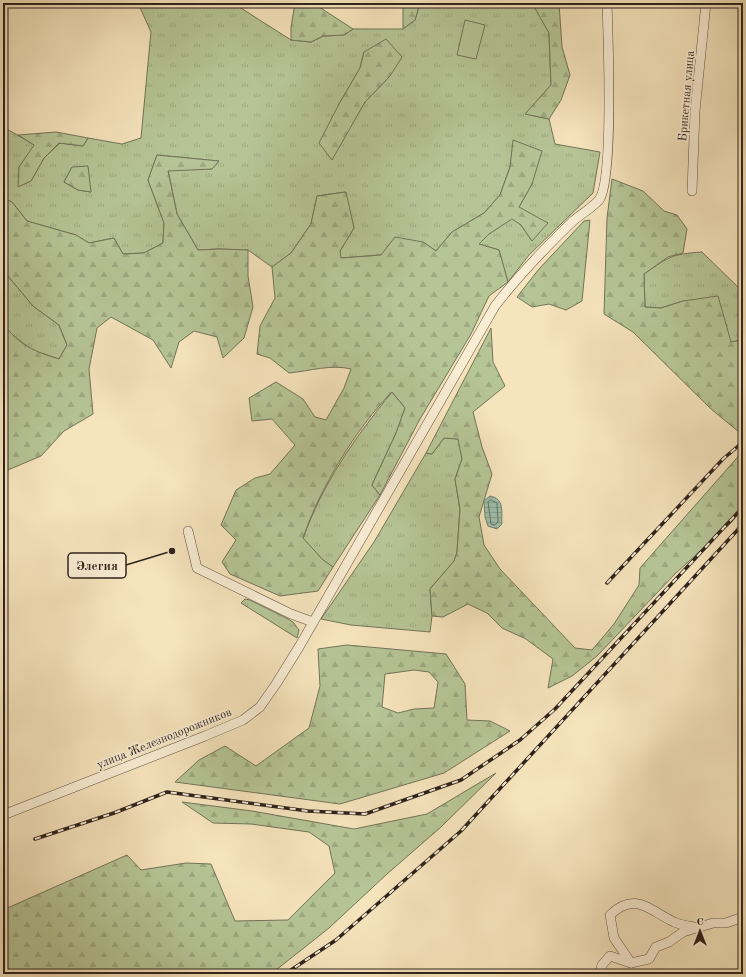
<svg xmlns="http://www.w3.org/2000/svg" width="746" height="977" font-family="'Old Standard TT',serif">
<style>
.grass{fill:url(#grass-tufts);stroke:#727458;fill-rule:evenodd}
.forest{fill:url(#forest-firs);stroke:#727458;fill-rule:evenodd}
.garden{fill:#b6c596;stroke:#727458}
.water{fill:url(#water-rules);stroke:#728072}
.lines{fill:none;stroke-linecap:round;stroke-linejoin:round}
.shore{stroke:#667064;stroke-width:1}
.minor-casing{stroke:#615244;stroke-width:10}
.minor{stroke:#f9edd4;stroke-width:9}
.rail-casing{stroke:#2f221b;stroke-width:3.5}
.rail{stroke:#f9edd4;stroke-width:2;stroke-dasharray:6;stroke-linecap:butt}
.labels{text-anchor:middle;stroke-width:3.5;stroke-linejoin:round;paint-order:stroke}
.street-label{font-size:12px;fill:#2f221b;stroke:#f9edd4}
.leader{fill:none;stroke:#2f221b;stroke-width:1.5}
.callout-dot{fill:#2f221b;stroke:#f9edd4;stroke-width:1.5}
.callout{fill:#f9edd4;stroke:#2f221b;stroke-width:1.5}
.callout-label{font-size:13px;text-anchor:middle;font-weight:bold;fill:#2f221b}
</style>
<defs>
<pattern id="grass-tufts" width="24" height="20" patternUnits="userSpaceOnUse"><rect width="24" height="20" fill="#b6c596"/><path d="M3 7l-1-3M5 7V3M7 7l1-3M15 17l-1-3M17 17v-4M19 17l1-3" fill="none" stroke="#9da981"/></pattern>
<pattern id="forest-firs" width="22" height="20" patternUnits="userSpaceOnUse"><rect width="22" height="20" fill="#b6c596"/><path d="M5 1l3.5 6h-7zM16 11l3.5 6h-7z" fill="#9da981"/></pattern>
<pattern id="water-rules" width="6" height="5" patternUnits="userSpaceOnUse"><rect width="6" height="5" fill="#9ebfac"/><path d="M0 2.5h6" fill="none" stroke="#88a493"/></pattern>
</defs>
<rect width="100%" height="100%" fill="#f6e4bd"/>
<filter id="stains"><feTurbulence type="fractalNoise" baseFrequency=".005" numOctaves="4"/><feColorMatrix values="0 0 0 0 .2 0 0 0 0 .09 0 0 0 0 .02 0 0 0 .5 -.17"/></filter>
<radialGradient id="worn" r=".72"><stop offset=".6" stop-color="#630" stop-opacity="0"/><stop offset="1" stop-color="#630" stop-opacity=".3"/></radialGradient>
<g class="grass">
<path d="M 138,3 L 233,3 L 291,40 L 311,42 L 323,36 L 344,35 L 353,29 L 403,29 L 415,20 L 420,3 L 532,3 L 536,7 L 549,33 L 551,85 L 526,114 L 549,119 L 555,144 L 600,152 L 593,193 L 529,255 L 508,282 L 499,250 L 479,244 L 489,234 L 512,218 L 521,225 L 532,241 L 519,207 L 532,184 L 514,140 L 510,167 L 500,195 L 484,213 L 452,232 L 436,251 L 423,242 L 381,255 L 340,258 L 340,251 L 354,228 L 345,192 L 317,196 L 311,224 L 291,253 L 272,267 L 248,250 L 219,249 L 198,250 L 177,214 L 168,170 L 212,169 L 219,161 L 157,155 L 148,180 L 164,223 L 163,243 L 144,253 L 123,254 L 114,238 L 89,243 L 76,235 L 27,221 L 12,202 L 3,198 L 3,127 L 35,145 L 19,167 L 19,186 L 31,181 L 44,158 L 60,143 L 83,146 L 88,138 L 122,144 L 141,138 L 151,32 ZM 364,52 L 390,76 L 365,102 L 331,159 L 339,104 L 360,68 ZM 72,167 L 91,192 L 78,190 L 64,182 Z"/>
<path d="M 702,252 L 743,292 L 743,340 L 731,342 L 683,301 L 661,308 L 645,307 L 644,274 C 668,257 672,254 702,252 Z"/>
<path d="M 3,270 L 33,306 L 59,325 L 67,345 L 59,359 L 32,350 L 10,333 L 3,324 Z"/>
<path d="M 392,392 L 405,408 L 396,433 L 372,485 L 380,495 L 333,567 L 323,560 L 303,539 C 322,484 356,436 392,392 Z"/>
<path d="M 444,438 L 459,439 L 462,459 L 455,479 L 460,509 L 457,552 L 454,561 L 430,589 L 432,616 L 430,632 L 351,625 L 321,619 L 374,542 L 426,453 L 432,454 Z"/>
<path d="M 245,599 L 250,600 L 288,619 L 293,622 L 299,630 L 297,638 L 241,603 Z"/>
</g>
<g class="forest">
<path d="M 295,3 L 313,3 L 353,29 L 344,35 L 323,36 L 311,42 L 291,40 L 291,27 Z"/>
<path d="M 403,3 L 420,3 L 415,20 L 403,29 Z"/>
<path d="M 532,3 L 559,3 L 562,47 L 570,75 L 561,100 L 549,119 L 525,114 L 551,85 L 549,33 Z"/>
<path d="M 386,39 L 402,57 L 390,76 L 365,102 L 332,160 L 319,143 L 339,104 L 360,68 L 364,52 Z"/>
<path d="M 56,132 L 88,138 L 83,146 L 59,143 L 44,158 L 31,181 L 18,187 L 19,167 L 34,145 L 18,135 Z"/>
<path d="M 513,140 L 542,151 L 532,184 L 519,207 L 548,223 L 532,241 L 521,225 L 512,219 L 489,234 L 479,244 L 499,250 L 508,282 L 489,296 L 471,334 L 420,419 L 380,495 L 372,485 L 396,433 L 405,408 L 392,392 C 356,428 319,490 303,538 L 323,560 L 333,567 L 318,591 L 280,596 L 230,574 L 222,562 L 236,540 L 221,525 L 236,490 L 255,478 L 270,474 L 295,445 L 272,419 L 252,421 L 249,398 L 276,382 L 303,399 L 315,417 L 326,420 L 344,388 L 351,369 C 331,364 310,371 289,373 L 270,358 L 257,354 L 260,326 L 275,298 L 272,267 L 291,253 L 311,224 L 317,196 L 346,192 L 354,228 L 340,251 L 341,258 L 381,255 L 395,237 L 423,242 L 436,251 L 452,232 L 484,213 L 500,195 L 510,167 Z"/>
<path d="M 157,155 L 219,161 L 212,169 L 168,171 L 177,214 L 198,250 L 219,249 L 248,250 L 248,276 L 253,307 L 244,338 L 223,358 L 217,337 L 194,331 L 179,342 L 171,368 L 153,340 L 111,317 L 97,328 L 89,369 L 93,414 L 64,431 L 41,456 L 3,472 L 3,324 C 21,346 33,351 59,359 L 67,345 L 59,325 L 33,306 L 3,270 L 3,198 L 12,202 L 27,221 L 76,235 L 89,243 L 114,238 L 123,254 L 144,253 L 163,243 L 164,223 L 148,180 Z"/>
<path d="M 88,166 L 91,192 L 78,190 L 64,182 L 72,167 Z"/>
<path d="M 612,179 L 643,191 L 664,211 L 677,215 L 687,229 L 683,253 L 668,257 L 644,274 L 645,307 L 661,308 L 683,301 L 718,296 L 731,342 L 743,340 L 743,430 L 739,432 L 711,409 L 633,332 L 604,314 L 607,218 Z"/>
<path d="M 590,220 L 582,301 L 566,310 L 549,304 L 532,307 L 517,297 L 539,269 L 584,221 Z"/>
<path d="M 491,328 L 493,362 L 505,386 L 473,412 L 482,447 L 492,474 L 479,517 L 484,545 L 500,569 L 575,648 L 592,650 L 614,624 L 639,585 L 640,568 L 743,451 L 743,508 L 731,523 L 676,573 L 597,656 L 572,676 L 548,688 L 553,659 L 526,639 L 502,628 L 487,613 L 468,604 L 443,617 L 432,616 L 430,589 L 454,561 L 457,552 L 460,509 L 455,479 L 462,459 L 458,439 L 444,438 L 432,454 L 426,453 Z"/>
<path d="M 347,645 L 446,654 L 465,684 L 467,720 L 490,721 L 510,731 L 444,773 L 340,804 L 175,782 L 199,760 L 225,746 L 256,766 L 309,728 L 320,686 L 318,649 ZM 414,670 L 429,672 L 438,682 L 434,708 L 414,709 L 398,713 L 382,707 L 385,674 Z"/>
<path d="M 496,773 L 441,827 L 387,874 L 329,928 L 276,970 L 267,974 L 3,974 L 3,910 L 127,855 L 141,870 L 186,863 L 211,864 L 235,921 L 288,920 L 335,873 L 329,846 L 309,832 L 251,824 L 213,823 L 182,802 L 252,811 L 354,829 L 427,814 Z"/>
</g>
<path class="garden" d="M 465,20 L 485,25 L 476,59 L 457,55 Z"/>
<path class="water" d="M 490,496 C 505,499 501,511 502,524 L 497,529 L 488,526 L 485,517 L 484,501 Z"/>
<g class="lines">
<path class="shore" d="M 491,500 L 497,503 L 498,522 L 495,525 L 491,524 L 488,502 Z"/>
<g class="minor-casing">
<g id="minor">
<path d="M 692,191 L 695,111 L 706,3"/>
<path d="M 188,531 L 197,568 L 291,614 L 313,622"/>
<path d="M 3,815 L 205,736 L 243,720 L 260,707 L 276,684 L 299,647 L 495,306 C 518,276 545,248 573,221 C 581,214 592,208 599,200 C 614,180 608,35 607,3"/>
<path d="M 631,963 L 614,938 L 610,915 C 635,891 649,910 674,922 C 681,925 690,926 698,928"/>
<path d="M 600,974 L 602,965 L 610,956 L 631,963 L 649,959 L 656,947 L 669,942 L 683,932 L 713,923 L 726,923 L 743,917"/>
</g>
</g>
<use href="#minor" class="minor"/>
<g class="rail-casing">
<g id="rail">
<path d="M 607,583 L 723,459 L 743,442"/>
<path d="M 35,839 L 114,813 L 167,792 L 308,811 L 365,814 L 461,780 L 520,740 L 555,709 L 743,507"/>
<path d="M 285,974 L 336,940 L 461,831 L 743,524"/>
</g>
</g>
<use href="#rail" class="rail"/>
</g>
<g class="labels">
<g class="street-label">
<text transform="translate(686 96) rotate(-85)" y="4">Брикетная улица</text>
<text transform="translate(164 738) rotate(-22)" y="4">улица Железнодорожников</text>
</g>
</g>
<path class="leader" d="M172 551L126 565"/>
<circle class="callout-dot" cx="172" cy="551" r="4"/>
<rect class="callout" x="68" y="553" width="58" height="25" rx="4"/>
<g class="callout-label">
<text x="97" y="570">Элегия</text>
</g>
<rect width="746" height="977" fill="none" stroke="#f6e4bd" stroke-width="16"/>
<rect x="4" y="4" width="738" height="969" fill="none" stroke="#2f221b" stroke-width="2"/>
<rect x="8" y="8" width="730" height="961" fill="none" stroke="#2f221b"/>
<g transform="translate(700 931)" stroke="#f9edd4" stroke-width="3" paint-order="stroke">
<path d="M0-3L7 15L0 10L-7 15Z" fill="#2f221b"/>
<text y="-6" font-size="11" font-weight="bold" text-anchor="middle" fill="#2f221b">С</text>
</g>
<rect width="100%" height="100%" filter="url(#stains)"/>
<rect width="100%" height="100%" fill="url(#worn)"/>
</svg>
